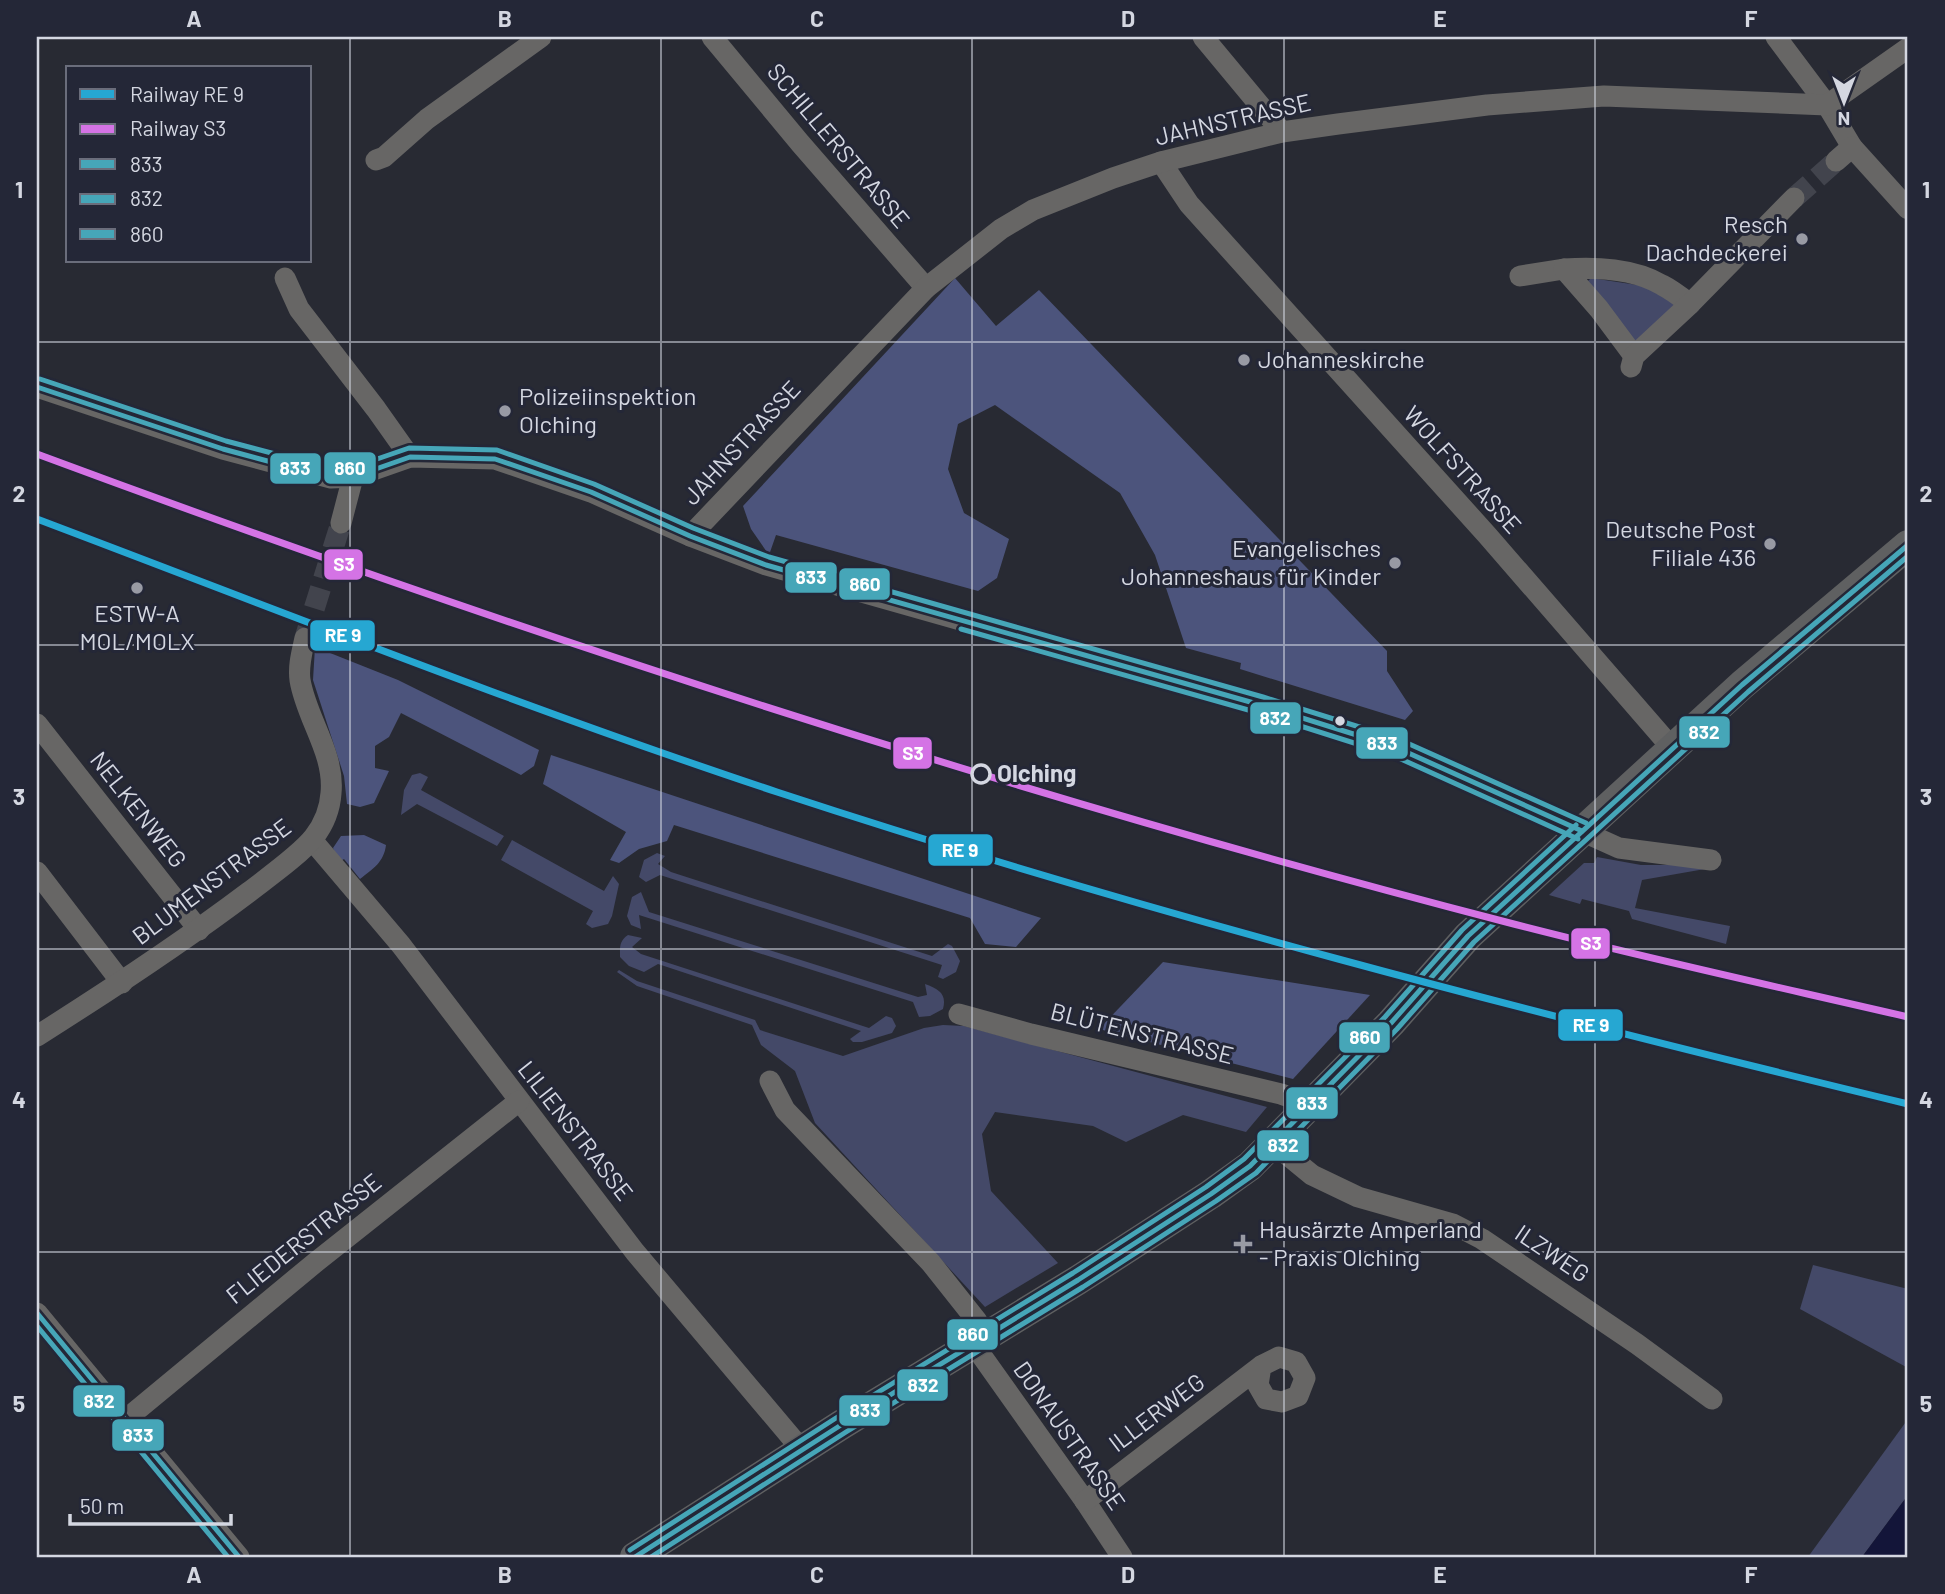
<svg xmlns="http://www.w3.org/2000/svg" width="1945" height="1594" font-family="Barlow,sans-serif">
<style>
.green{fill:#444968}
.forest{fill:#4c547c}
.water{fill:#131539}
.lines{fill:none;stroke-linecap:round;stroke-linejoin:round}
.street-tunnel{stroke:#42444d;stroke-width:21;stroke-dasharray:21 10;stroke-linecap:butt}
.street{stroke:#676665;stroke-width:21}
.secondary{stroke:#5f6061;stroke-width:30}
.bus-1-casing{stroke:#242737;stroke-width:10}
.bus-2-casing{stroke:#242737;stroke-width:10}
.bus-3-casing{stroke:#242737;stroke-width:10}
.bus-1{stroke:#46a6b8;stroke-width:5}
.bus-2{stroke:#46a6b8;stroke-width:5}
.bus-3{stroke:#46a6b8;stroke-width:5}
.rail-1-casing{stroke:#242737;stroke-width:12}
.rail-2-casing{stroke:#242737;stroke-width:12}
.rail-1{stroke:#26a7d2;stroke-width:7}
.rail-2{stroke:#d473e5;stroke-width:7}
.grid{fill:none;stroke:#d4d7e1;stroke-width:2;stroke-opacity:0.55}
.poi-dot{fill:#989aa4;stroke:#242737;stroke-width:2.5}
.bus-dot{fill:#d4d7e1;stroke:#242737;stroke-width:2.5}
.stop-dot{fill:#242737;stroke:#d4d7e1;stroke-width:3.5}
.labels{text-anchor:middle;stroke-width:6;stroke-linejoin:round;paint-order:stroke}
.street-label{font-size:24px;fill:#d4d7e1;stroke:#242737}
.poi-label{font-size:24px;fill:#d4d7e1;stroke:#242737;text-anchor:end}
.stop-label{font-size:24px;font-weight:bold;fill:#d4d7e1;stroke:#242737;text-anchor:start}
.line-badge{stroke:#242737;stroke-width:2.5}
.badge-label{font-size:19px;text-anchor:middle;font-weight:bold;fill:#fff}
.neatline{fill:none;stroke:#d4d7e1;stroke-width:2.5}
.grid-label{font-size:23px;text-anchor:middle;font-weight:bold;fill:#d4d7e1}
</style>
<rect width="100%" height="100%" fill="#282a33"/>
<g class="green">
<path d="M 1591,278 L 1644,286 L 1677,303 L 1633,345 L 1587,282 Z"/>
<path d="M 420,773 L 428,777 L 421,790 L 504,836 L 497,846 L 417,804 L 401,815 L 404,790 L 412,775 Z"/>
<path d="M 512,840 L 604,891 L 613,876 L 619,884 L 612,916 L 608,924 L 592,928 L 586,924 L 593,911 L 501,860 Z"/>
<path d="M 657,853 L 665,856 L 658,864 L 671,872 L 932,956 L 948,944 L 952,946 L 960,961 L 956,972 L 943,979 L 938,977 L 942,965 L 660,875 L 646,882 L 639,877 L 644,860 Z"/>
<path d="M 1597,857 L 1641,865 L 1681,865 L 1705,869 L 1642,880 L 1635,908 L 1730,926 L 1726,944 L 1632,919 L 1629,911 L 1582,899 L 1580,904 L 1549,895 L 1584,863 L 1594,863 Z"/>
<path d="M 641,892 L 649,912 L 918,997 L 927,995 L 925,984 C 939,989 947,994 943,1009 L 930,1016 L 919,1017 L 913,1002 L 639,915 L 641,929 L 631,925 L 627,916 L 632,897 Z"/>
<path d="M 628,935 L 642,938 L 632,947 L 641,954 L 869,1028 L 886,1016 L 892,1018 L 896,1026 L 892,1033 L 862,1042 L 853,1042 L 850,1039 L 861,1031 L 658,964 L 644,972 L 629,966 L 620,957 C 620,947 619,941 628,935 Z"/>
<path d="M 619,970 L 637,981 L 755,1020 L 760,1030 L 843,1056 L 924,1028 L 943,1025 L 964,1026 L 1267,1107 L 1246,1132 L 1183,1115 L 1126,1142 L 1093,1126 L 995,1112 L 982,1134 L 991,1191 L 1058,1263 L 985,1307 L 815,1123 L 795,1071 L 761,1045 L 752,1025 L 637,986 L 617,972 Z"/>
<path d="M 1813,1265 L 1908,1289 L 1908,1368 L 1800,1309 Z"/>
<path d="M 1908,1419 L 1908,1495 L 1862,1557 L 1808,1557 Z"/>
</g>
<g class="forest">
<path d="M 955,278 L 996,326 L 1039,290 L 1387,651 L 1387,671 L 1413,711 L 1405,720 L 1240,669 L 1241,663 L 1186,648 L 1155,555 L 1120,493 L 995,405 L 958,424 L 948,469 L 964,513 L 1009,539 L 997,578 L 978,591 L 776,535 L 769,555 L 751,529 L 743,506 Z"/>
<path d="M 315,647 L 398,680 L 539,750 L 534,766 L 521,775 L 401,713 L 389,737 L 375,746 L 375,768 L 389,771 L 374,803 L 360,807 L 347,804 L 344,776 L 313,680 Z"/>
<path d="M 551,755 L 1041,918 L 1016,947 L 985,944 L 970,918 L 674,825 L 667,841 L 639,849 L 619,863 L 610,860 L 626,832 L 543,784 Z"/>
<path d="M 364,835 L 386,845 C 384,862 373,869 360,879 L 344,859 L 339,862 L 333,848 L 341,836 Z"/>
<path d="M 1163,962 L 1370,995 L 1293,1079 L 1099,1029 Z"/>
</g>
<path class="water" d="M 1908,1495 L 1908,1557 L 1862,1557 Z"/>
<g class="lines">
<g class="street-tunnel">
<path d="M 1794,198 L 1836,161"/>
<path d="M 305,638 L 341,523"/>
</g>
<g class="street">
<path d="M 712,37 L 800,143 L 926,288"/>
<path d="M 1203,37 L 1282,132"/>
<path d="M 1776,37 L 1827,105 L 1852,147 L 1908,209"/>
<path d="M 376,160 L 384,157 L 427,119 L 541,37"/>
<path d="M 1836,161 L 1852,147"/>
<path d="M 1161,162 L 1189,204 L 1487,535 L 1672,748"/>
<path d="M 1520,276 L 1564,269"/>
<path d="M 285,278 L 299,309 L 376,409 L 410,457"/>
<path d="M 1634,356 L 1599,309 L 1564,269 C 1596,267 1633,268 1662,285 C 1672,290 1681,297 1690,304"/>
<path d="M 1631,367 L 1634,356 L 1690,304 L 1794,198"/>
<path d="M 37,387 L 223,449 L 331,478 L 353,477 L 410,457 L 495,459 L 591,492 L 690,536 L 766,565 L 1261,705 L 1395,747 L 1619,848 L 1711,860"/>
<path d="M 341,523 L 353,477"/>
<path d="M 690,536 L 926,288 L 1001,229 L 1033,210 L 1113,178 L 1161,162 L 1282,132 L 1338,124 L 1487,105 L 1604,96 L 1827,105 L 1908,48"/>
<path d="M 37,724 L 199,930"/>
<path d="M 312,840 L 401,945 L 635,1252 L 802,1450"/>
<path d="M 37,872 L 122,983"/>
<path d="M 959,1014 L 1031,1034 L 1281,1094 L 1312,1105"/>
<path d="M 37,1036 C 110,990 180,944 249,892 C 267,878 301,854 314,837 C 324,824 330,809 331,793 C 335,753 306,718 300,680 C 298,666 302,652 305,638"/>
<path d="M 770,1081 L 785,1110 L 931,1263 L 977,1321"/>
<path d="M 1274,1144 L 1312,1175 L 1358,1197 L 1453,1224 L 1482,1239 L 1637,1344 L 1712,1399"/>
<path d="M 37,1313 L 239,1557"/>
<path d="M 974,1345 L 1085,1501 L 1122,1557"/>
<path d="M 125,1420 L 316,1262 L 519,1101"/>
<path d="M 1085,1501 L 1261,1366 L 1279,1357 L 1296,1362 L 1305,1378 L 1298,1396 L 1282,1402 L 1266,1399 L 1258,1385 L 1261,1366"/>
</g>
<path class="secondary" d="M 635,1557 L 841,1425 L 1078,1280 L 1211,1194 L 1250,1166 L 1391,1023 L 1468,936 L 1742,685 L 1908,545"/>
<g class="bus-1-casing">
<g id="bus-1">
<path d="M 37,387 L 223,449 L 331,478 L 353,477 L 410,457 L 495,459 L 591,492 L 690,536 L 766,565 L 1261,705 L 1395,747 L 1582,831"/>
<path d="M 37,1313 L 239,1557"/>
<path d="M 635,1557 L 841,1425 L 1078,1280 L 1211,1194 L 1250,1166 L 1391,1023 L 1468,936 L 1742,685 L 1908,545"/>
</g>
</g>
<g class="bus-2-casing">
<g id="bus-2">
<path d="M 961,629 L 1259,713 L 1392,755 L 1578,839"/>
<path d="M 37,1326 L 228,1557"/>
<path d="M 651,1557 L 846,1432 L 1083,1287 L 1216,1201 L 1256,1173 L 1397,1029 L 1474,942 L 1748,692 L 1908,556"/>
</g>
</g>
<g class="bus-3-casing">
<g id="bus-3">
<path d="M 40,379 L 226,441 L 332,469 L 351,468 L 409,448 L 497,450 L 594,484 L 693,528 L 769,557 L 1263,697 L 1398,739 L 1586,823"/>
<path d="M 630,1550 L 836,1418 L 1073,1273 L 1206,1187 L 1244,1159 L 1385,1017 L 1462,930 L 1576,825"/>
</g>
</g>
<use href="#bus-1" class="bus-1"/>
<use href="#bus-2" class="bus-2"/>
<use href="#bus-3" class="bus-3"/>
<g class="rail-1-casing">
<path id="rail-1" d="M 37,519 C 283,612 527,709 777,792 C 1148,914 1528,1012 1908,1104"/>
</g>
<g class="rail-2-casing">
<path id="rail-2" d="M 37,454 C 519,633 1008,793 1506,922 C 1640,957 1774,986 1908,1017"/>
</g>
<use href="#rail-1" class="rail-1"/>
<use href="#rail-2" class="rail-2"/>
</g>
<path class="grid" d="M 350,37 L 350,1557M 661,37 L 661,1557M 972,37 L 972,1557M 1284,37 L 1284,1557M 1595,37 L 1595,1557M 37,342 L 1908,342M 37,645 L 1908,645M 37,949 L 1908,949M 37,1252 L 1908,1252"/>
<g class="poi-dot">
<circle cx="1802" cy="239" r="7"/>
<circle cx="1244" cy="360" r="7"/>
<circle cx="505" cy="411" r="7"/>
<circle cx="1770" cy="544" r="7"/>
<circle cx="1395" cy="563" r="7"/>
<circle cx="137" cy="588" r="7"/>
<path d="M1239.5 1233.5h7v7h7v7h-7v7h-7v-7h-7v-7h7z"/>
</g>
<circle class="bus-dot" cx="1340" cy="721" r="6"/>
<circle class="stop-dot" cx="981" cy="774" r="9"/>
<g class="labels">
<g class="street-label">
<text transform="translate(1233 120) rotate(-13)" y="8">JAHNSTRASSE</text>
<text transform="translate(838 146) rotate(50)" y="8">SCHILLERSTRASSE</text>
<text transform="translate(742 443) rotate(-47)" y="8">JAHNSTRASSE</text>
<text transform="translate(1462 470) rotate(48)" y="8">WOLFSTRASSE</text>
<text transform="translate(138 810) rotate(52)" y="8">NELKENWEG</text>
<text transform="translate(212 882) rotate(-37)" y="8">BLUMENSTRASSE</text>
<text transform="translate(1142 1034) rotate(14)" y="8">BLÜTENSTRASSE</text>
<text transform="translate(575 1131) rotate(52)" y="8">LILIENSTRASSE</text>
<text transform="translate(304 1239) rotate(-39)" y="8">FLIEDERSTRASSE</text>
<text transform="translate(1552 1254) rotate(34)" y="8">ILZWEG</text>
<text transform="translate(1157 1413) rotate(-37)" y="8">ILLERWEG</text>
<text transform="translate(1069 1436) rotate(55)" y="8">DONAUSTRASSE</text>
</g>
<g class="poi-label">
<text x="1788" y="233">Resch<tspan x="1788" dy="28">Dachdeckerei</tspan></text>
<text x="1258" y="368" text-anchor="start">Johanneskirche</text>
<text x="519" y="405" text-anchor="start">Polizeiinspektion<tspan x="519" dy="28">Olching</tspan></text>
<text x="1756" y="538">Deutsche Post<tspan x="1756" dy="28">Filiale 436</tspan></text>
<text x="1381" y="557">Evangelisches<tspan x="1381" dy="28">Johanneshaus für Kinder</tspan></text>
<text x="137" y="622" text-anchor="middle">ESTW-A<tspan x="137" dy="28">MOL/MOLX</tspan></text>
<text x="1259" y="1238" text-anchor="start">Hausärzte Amperland<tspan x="1259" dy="28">- Praxis Olching</tspan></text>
</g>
<g class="stop-label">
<text x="997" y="782">Olching</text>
</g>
</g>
<g class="line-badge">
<rect x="323" y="451" width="54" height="34" rx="7" fill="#46a6b8"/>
<rect x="269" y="452" width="53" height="33" rx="7" fill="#46a6b8"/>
<rect x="323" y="548" width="41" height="33" rx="7" fill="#d473e5"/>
<rect x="784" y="561" width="54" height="33" rx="7" fill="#46a6b8"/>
<rect x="838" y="567" width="53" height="34" rx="7" fill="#46a6b8"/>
<rect x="309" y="619" width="67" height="33" rx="7" fill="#26a7d2"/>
<rect x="1249" y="701" width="53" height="34" rx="7" fill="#46a6b8"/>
<rect x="1678" y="715" width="53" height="34" rx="7" fill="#46a6b8"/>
<rect x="1355" y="726" width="54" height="34" rx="7" fill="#46a6b8"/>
<rect x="892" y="736" width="41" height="34" rx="7" fill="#d473e5"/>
<rect x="927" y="833" width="67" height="34" rx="7" fill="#26a7d2"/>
<rect x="1570" y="927" width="41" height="33" rx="7" fill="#d473e5"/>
<rect x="1557" y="1008" width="67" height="34" rx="7" fill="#26a7d2"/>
<rect x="1338" y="1021" width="53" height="33" rx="7" fill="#46a6b8"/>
<rect x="1285" y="1086" width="54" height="34" rx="7" fill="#46a6b8"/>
<rect x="1256" y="1129" width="54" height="33" rx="7" fill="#46a6b8"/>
<rect x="946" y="1318" width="53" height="33" rx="7" fill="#46a6b8"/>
<rect x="896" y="1368" width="53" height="34" rx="7" fill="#46a6b8"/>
<rect x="72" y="1384" width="54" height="34" rx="7" fill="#46a6b8"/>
<rect x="838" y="1394" width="53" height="33" rx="7" fill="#46a6b8"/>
<rect x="111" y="1418" width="54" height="34" rx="7" fill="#46a6b8"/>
</g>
<g class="badge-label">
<text x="350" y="475">860</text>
<text x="295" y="475">833</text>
<text x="344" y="571">S3</text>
<text x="811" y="584">833</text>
<text x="865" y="591">860</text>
<text x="343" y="642">RE 9</text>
<text x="1275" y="725">832</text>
<text x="1704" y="739">832</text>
<text x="1382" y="750">833</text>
<text x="913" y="760">S3</text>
<text x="960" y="857">RE 9</text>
<text x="1591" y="950">S3</text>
<text x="1591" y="1032">RE 9</text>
<text x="1365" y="1044">860</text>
<text x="1312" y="1110">833</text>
<text x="1283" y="1152">832</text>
<text x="973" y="1341">860</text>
<text x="923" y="1392">832</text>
<text x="99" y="1408">832</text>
<text x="865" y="1417">833</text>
<text x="138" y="1442">833</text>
</g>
<rect width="1945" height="1594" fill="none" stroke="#242737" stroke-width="77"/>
<rect x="66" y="66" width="245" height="196" fill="#242737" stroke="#6a6d7b" stroke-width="2"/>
<rect x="80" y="89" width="35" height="10" fill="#26a7d2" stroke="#6a6d7b" stroke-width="2"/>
<text x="130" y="102" font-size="21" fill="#d4d7e1">Railway RE 9</text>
<rect x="80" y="124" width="35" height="10" fill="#d473e5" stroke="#6a6d7b" stroke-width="2"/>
<text x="130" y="136" font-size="21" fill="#d4d7e1">Railway S3</text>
<rect x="80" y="159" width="35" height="10" fill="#46a6b8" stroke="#6a6d7b" stroke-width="2"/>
<text x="130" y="172" font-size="21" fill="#d4d7e1">833</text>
<rect x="80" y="194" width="35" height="10" fill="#46a6b8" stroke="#6a6d7b" stroke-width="2"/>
<text x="130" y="206" font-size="21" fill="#d4d7e1">832</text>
<rect x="80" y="229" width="35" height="10" fill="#46a6b8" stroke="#6a6d7b" stroke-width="2"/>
<text x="130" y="242" font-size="21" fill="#d4d7e1">860</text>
<g transform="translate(1844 102) rotate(180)" stroke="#242737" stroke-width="5" paint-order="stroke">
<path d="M0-5L12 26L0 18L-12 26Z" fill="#d4d7e1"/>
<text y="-10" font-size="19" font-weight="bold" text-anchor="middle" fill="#d4d7e1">N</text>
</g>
<path d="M70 1514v10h161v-10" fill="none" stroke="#d4d7e1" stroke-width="3.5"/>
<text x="80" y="1514" font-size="21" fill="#d4d7e1" stroke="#242737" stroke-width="5" paint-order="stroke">50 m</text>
<rect x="38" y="38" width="1868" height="1518" class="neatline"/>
<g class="grid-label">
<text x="194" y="27">A</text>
<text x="505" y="27">B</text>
<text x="817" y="27">C</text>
<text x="1128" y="27">D</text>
<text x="1440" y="27">E</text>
<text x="1751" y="27">F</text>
<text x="19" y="198">1</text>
<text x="1926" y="198">1</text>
<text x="19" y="502">2</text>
<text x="1926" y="502">2</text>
<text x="19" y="805">3</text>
<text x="1926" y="805">3</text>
<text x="19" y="1108">4</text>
<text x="1926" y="1108">4</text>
<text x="19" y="1412">5</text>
<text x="1926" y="1412">5</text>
<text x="194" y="1583">A</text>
<text x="505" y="1583">B</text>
<text x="817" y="1583">C</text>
<text x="1128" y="1583">D</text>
<text x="1440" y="1583">E</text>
<text x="1751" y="1583">F</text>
</g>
</svg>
